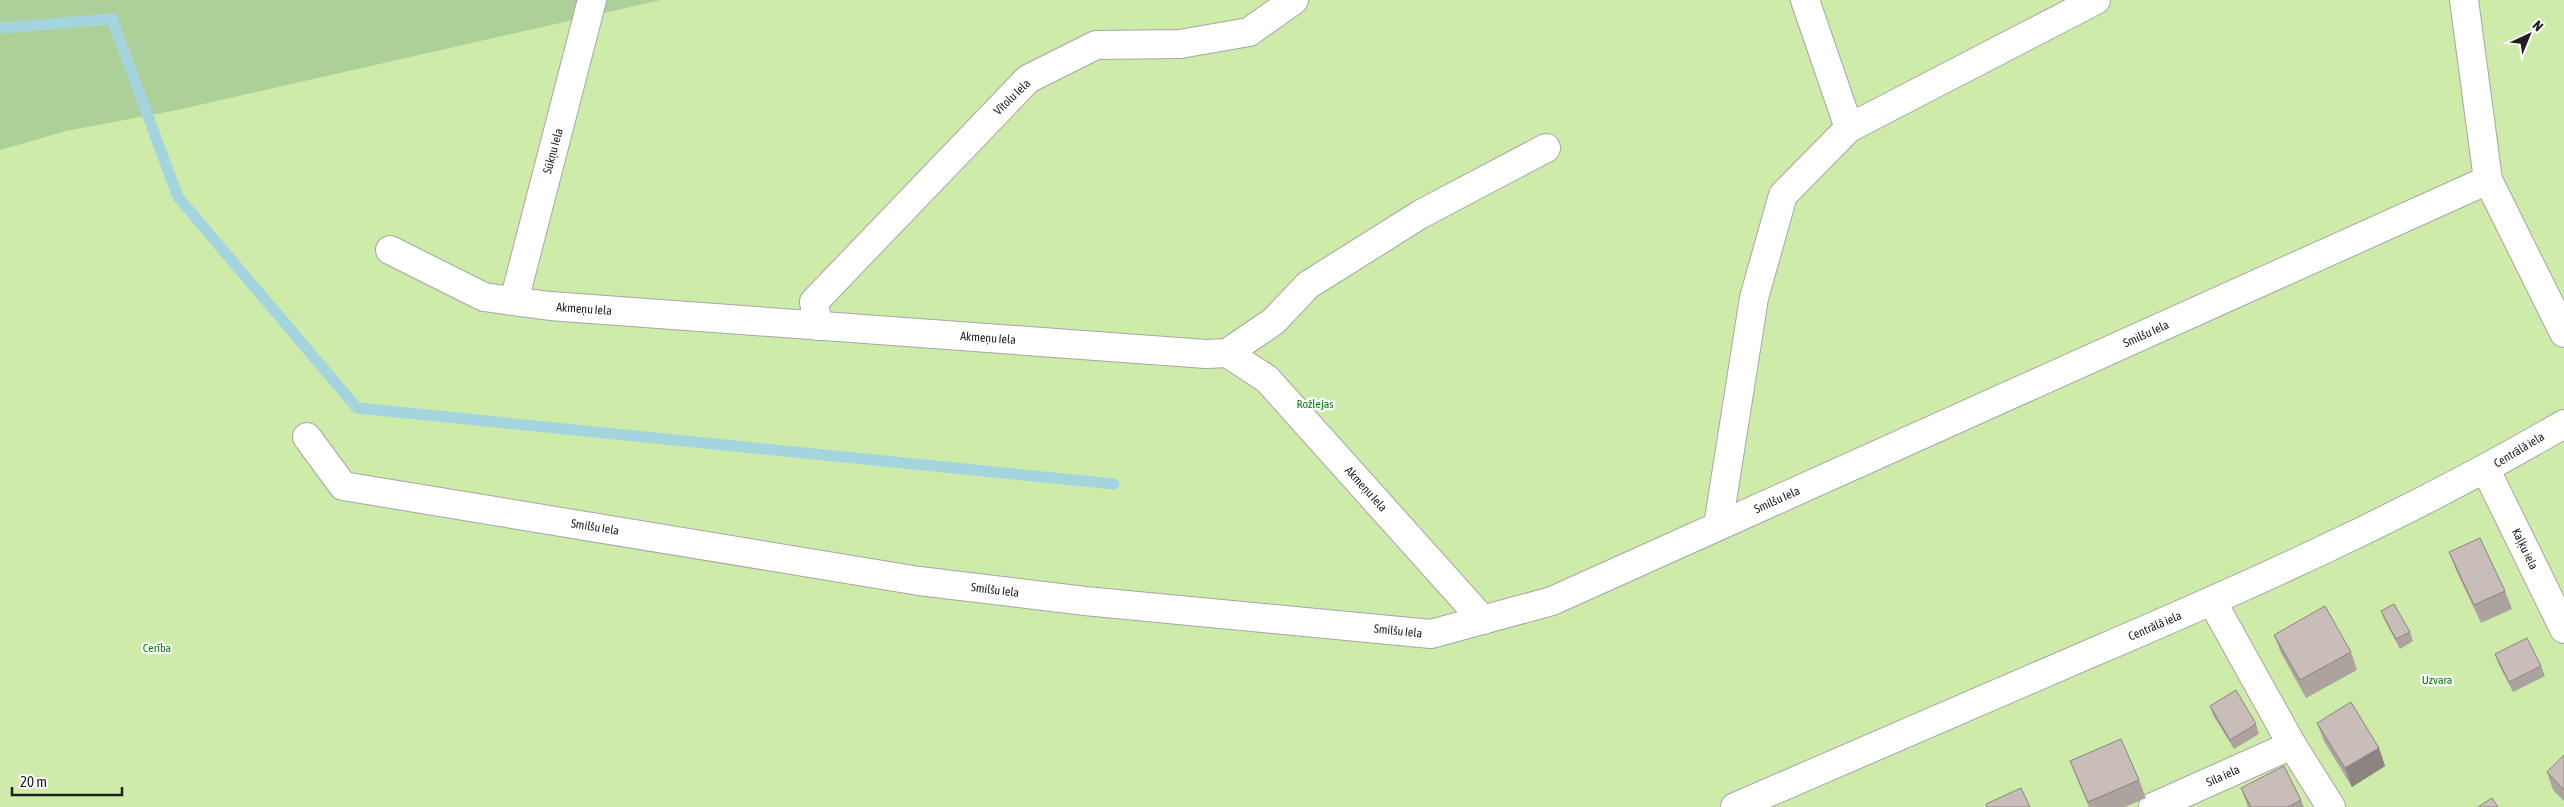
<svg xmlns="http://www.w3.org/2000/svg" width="2564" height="807" font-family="'Asap Condensed',sans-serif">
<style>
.grass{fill:#ceeba9}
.forest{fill:#acd098}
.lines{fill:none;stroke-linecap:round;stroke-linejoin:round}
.stream{stroke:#a4d5de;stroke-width:11}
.minor-casing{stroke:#a6a6a6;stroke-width:30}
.minor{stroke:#fff;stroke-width:28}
.wall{fill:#aca39e}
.shaded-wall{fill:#8c8481}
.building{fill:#c8bdb8;stroke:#8c8481}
.labels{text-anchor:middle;stroke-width:4.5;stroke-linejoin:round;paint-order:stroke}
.street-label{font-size:12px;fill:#1f1f1f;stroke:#fff}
.park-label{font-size:12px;fill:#09800b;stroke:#fff}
</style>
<rect width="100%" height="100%" fill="#f0ebe5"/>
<path class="grass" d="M 181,0 L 2564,0 L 2564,807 L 0,807 L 0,118 Z"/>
<path class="forest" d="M 0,0 L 661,0 L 177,110 L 66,131 L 0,150 Z"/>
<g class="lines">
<path class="stream" d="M 0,28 L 112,19 L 178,197 L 357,408 L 1114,484"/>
<g class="minor-casing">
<g id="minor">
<path d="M 1805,0 L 1849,128"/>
<path d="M 2464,0 L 2488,180 L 2564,333"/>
<path d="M 390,250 L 484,297 L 550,306 L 1206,354 L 1227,353 L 1267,379 L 1483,620"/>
<path d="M 514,301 L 592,0"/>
<path d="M 818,326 L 814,302 L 1028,79 L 1096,45 L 1180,44 L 1249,32 L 1294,0"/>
<path d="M 1227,353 L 1274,321 L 1308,285 L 1421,214 L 1546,148"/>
<path d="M 307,437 L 343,486 L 919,581 L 1085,601 L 1431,634 L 1552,601 L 2488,180"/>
<path d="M 2486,470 L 2564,629"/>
<path d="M 1718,526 L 1754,298 L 1783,195 L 1849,128 L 2096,0"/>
<path d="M 2212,601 L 2292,745 L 2331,807"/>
<path d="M 1735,807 C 1853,756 1971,705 2089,654 C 2251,585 2412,513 2564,424"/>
<path d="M 2153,807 L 2292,745"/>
</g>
</g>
<use href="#minor" class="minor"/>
</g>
<g class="wall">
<path d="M 2449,552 L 2505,591 L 2512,609 L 2481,623 L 2456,570 Z"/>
<path d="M 2381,611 L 2410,632 L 2413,641 L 2400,649 L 2385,621 Z"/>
<path d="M 2274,635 L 2351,652 L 2357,670 L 2306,698 L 2281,653 Z"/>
<path d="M 2495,654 L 2541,666 L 2545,676 L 2513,692 L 2498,663 Z"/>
<path d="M 2210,706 L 2256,724 L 2259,734 L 2234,749 L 2213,715 Z"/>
<path d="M 2317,723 L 2379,748 L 2385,766 L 2352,787 L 2324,741 Z"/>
<path d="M 2564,755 L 2564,801 L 2553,790 L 2547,772 Z"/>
<path d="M 2070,761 L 2139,780 L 2146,798 L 2125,807 L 2089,807 L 2077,779 Z"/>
<path d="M 2241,788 L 2301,800 L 2304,807 L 2248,807 Z"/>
</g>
<path class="shaded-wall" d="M 2379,748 L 2385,766 L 2352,787 L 2345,768 Z"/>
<g class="building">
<path d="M 2480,538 L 2505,591 L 2474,605 L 2449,552 Z"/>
<path d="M 2394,604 L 2410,632 L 2396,639 L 2381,611 Z"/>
<path d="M 2325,606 L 2351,652 L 2300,680 L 2274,635 Z"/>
<path d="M 2527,638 L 2541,666 L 2509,682 L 2495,654 Z"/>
<path d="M 2236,690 L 2256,724 L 2230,740 L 2210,706 Z"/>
<path d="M 2351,702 L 2379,748 L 2345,768 L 2317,723 Z"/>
<path d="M 2121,739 L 2139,780 L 2088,802 L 2070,761 Z"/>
<path d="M 2564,755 L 2564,790 L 2547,772 Z"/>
<path d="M 2284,766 L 2301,800 L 2288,807 L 2251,807 L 2241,788 Z"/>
<path d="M 2021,788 L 2030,807 L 1987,807 L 1986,804 Z"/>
<path d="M 2492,798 L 2498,807 L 2478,807 Z"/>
</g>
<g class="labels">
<g class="street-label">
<text transform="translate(1012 97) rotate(-44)" y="4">Vītolu Iela</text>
<text transform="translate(553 151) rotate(-75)" y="4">Sūkņu Iela</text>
<text transform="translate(584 309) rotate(4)" y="4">Akmeņu Iela</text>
<text transform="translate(2146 334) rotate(-24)" y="4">Smilšu Iela</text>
<text transform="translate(988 338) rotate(4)" y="4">Akmeņu Iela</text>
<text transform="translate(2519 450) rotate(-31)" y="4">Centrālā iela</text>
<text transform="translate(1366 489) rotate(48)" y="4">Akmeņu Iela</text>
<text transform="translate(1777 500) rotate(-24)" y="4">Smilšu Iela</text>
<text transform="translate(595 527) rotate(9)" y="4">Smilšu Iela</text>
<text transform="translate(2525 549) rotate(64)" y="4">Kaļķu iela</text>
<text transform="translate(995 590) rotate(7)" y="4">Smilšu Iela</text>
<text transform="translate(2155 626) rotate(-23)" y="4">Centrālā iela</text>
<text transform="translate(1398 631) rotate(6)" y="4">Smilšu Iela</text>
<text transform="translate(2223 776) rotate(-24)" y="4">Sila iela</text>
</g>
<g class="park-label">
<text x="1315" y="408">Rožlejas</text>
<text x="157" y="652">Cerība</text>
<text x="2437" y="684">Uzvara</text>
</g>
</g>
<g transform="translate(2529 35) rotate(44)" stroke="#ffffff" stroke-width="4" paint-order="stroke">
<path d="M0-4L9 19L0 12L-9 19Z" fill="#1f1f1f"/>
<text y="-8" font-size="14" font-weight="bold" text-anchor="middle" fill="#1f1f1f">N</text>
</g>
<path d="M12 787v8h110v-8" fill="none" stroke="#1f1f1f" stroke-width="2.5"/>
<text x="20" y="787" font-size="15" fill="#1f1f1f" stroke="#ffffff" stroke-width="4" paint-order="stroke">20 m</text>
</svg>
